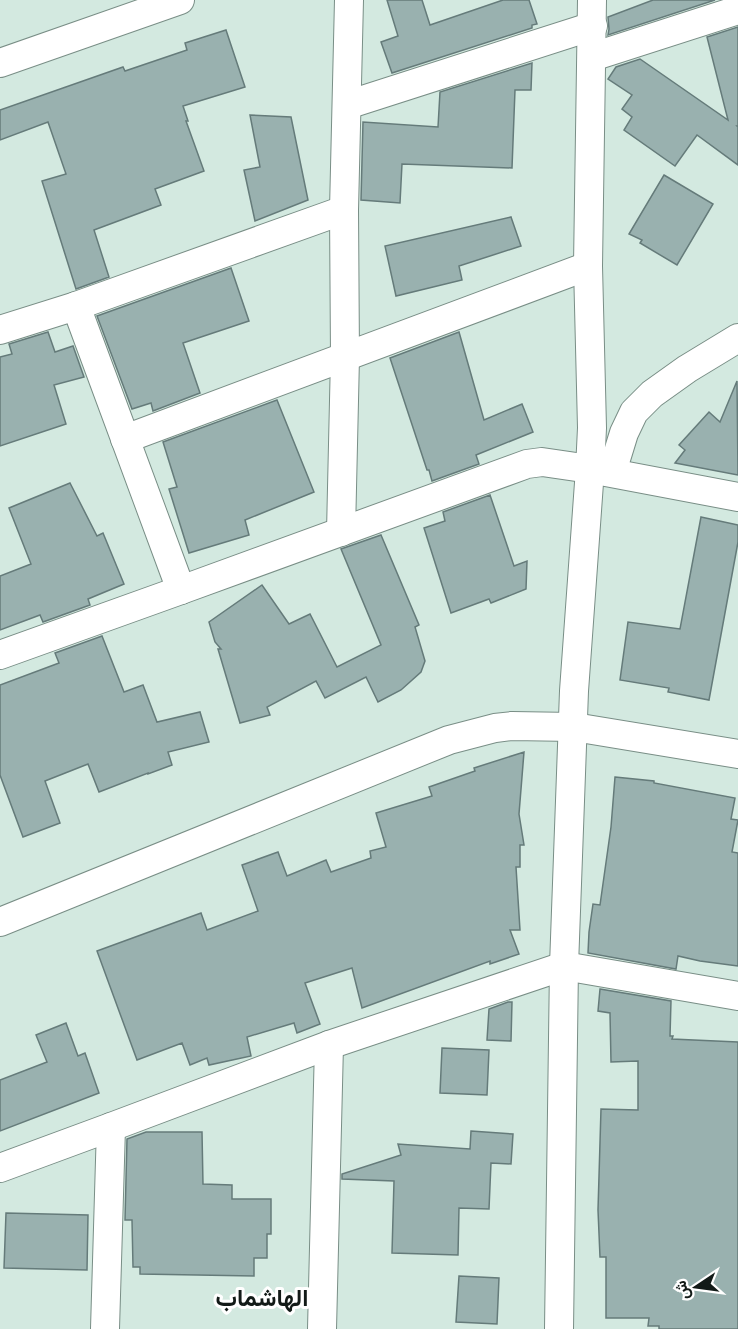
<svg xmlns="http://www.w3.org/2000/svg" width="738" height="1329" font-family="Inter,Vazirmatn,sans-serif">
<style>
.building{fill:#99b1af;stroke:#657b7a;stroke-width:1.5}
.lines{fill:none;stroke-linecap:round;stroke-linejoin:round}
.minor-casing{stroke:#798e86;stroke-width:30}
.minor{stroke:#fff;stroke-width:28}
.labels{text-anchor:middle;stroke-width:6;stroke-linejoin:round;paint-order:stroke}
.district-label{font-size:24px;font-weight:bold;fill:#121a17;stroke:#fff}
</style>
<rect width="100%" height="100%" fill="#d3e9e0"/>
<g class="building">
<path d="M 387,0 L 422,0 L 430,25 L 503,0 L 529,0 L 537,24 L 532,25 L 532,28 L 392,73 L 381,42 L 398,36 Z"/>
<path d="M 653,0 L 715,0 L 608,35 L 609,29 L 608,17 Z"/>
<path d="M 738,27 L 738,126 L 737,126 L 738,127 L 738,165 L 697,135 L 675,166 L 624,130 L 632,117 L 622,109 L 632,95 L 608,79 L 616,67 L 640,59 L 728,120 L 707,37 Z"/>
<path d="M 226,30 L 245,87 L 183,106 L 188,121 L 186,121 L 204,171 L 155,189 L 161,205 L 94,230 L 109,277 L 76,289 L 42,181 L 66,174 L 48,122 L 0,140 L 0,110 L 123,67 L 125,71 L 187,50 L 185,43 Z"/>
<path d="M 532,63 L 531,90 L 515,90 L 512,168 L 402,164 L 400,203 L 361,200 L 363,122 L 438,127 L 440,92 Z"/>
<path d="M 250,115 L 291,117 L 308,200 L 255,221 L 244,170 L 260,167 Z"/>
<path d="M 664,175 L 713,204 L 677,265 L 640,243 L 642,240 L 629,234 Z"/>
<path d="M 511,217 L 521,246 L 459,266 L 462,280 L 396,296 L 385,246 Z"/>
<path d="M 231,268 L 249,321 L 183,343 L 200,393 L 153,411 L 151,403 L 132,409 L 97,316 Z"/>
<path d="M 48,332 L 55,352 L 73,346 L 84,377 L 54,385 L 66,424 L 0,446 L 0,357 L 12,354 L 9,344 Z"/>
<path d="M 459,332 L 484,420 L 522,404 L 533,432 L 476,455 L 479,464 L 432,481 L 429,470 L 427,470 L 390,358 Z"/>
<path d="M 737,381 L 738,475 L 675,463 L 685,450 L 679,445 L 709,412 L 720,422 Z"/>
<path d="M 277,400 L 314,492 L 245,520 L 249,535 L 189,553 L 169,489 L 177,487 L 163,442 Z"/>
<path d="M 70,483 L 97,536 L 103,533 L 124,584 L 88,599 L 90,605 L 43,622 L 40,615 L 0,630 L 0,576 L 31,564 L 9,508 Z"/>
<path d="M 490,495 L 514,566 L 527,561 L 526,589 L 491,603 L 489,599 L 451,613 L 424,528 L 445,521 L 443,512 Z"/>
<path d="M 701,517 L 738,525 L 738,542 L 709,700 L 668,692 L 669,688 L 620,680 L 628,622 L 680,629 Z"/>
<path d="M 381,535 L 419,625 L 415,627 L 425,661 L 421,672 L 401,690 L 378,702 L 366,677 L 325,698 L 316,681 L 267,707 L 270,715 L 240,723 L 218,649 L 221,649 L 215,642 L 209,622 L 262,585 L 289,624 L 310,614 L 337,667 L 381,645 L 341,549 Z"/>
<path d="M 102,636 L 124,692 L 143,685 L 157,722 L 200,712 L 209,742 L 168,752 L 172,765 L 148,774 L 148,773 L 99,792 L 88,764 L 45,781 L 60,823 L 23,837 L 0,775 L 0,685 L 59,663 L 55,653 Z"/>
<path d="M 524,752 L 519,814 L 524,845 L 520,845 L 520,867 L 516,867 L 520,930 L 510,930 L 519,954 L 490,964 L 490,961 L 362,1008 L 352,968 L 305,983 L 320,1024 L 297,1033 L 294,1023 L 247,1037 L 251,1056 L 209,1065 L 207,1058 L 190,1065 L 182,1043 L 137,1060 L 97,951 L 201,913 L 207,930 L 258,911 L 242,865 L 278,852 L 287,876 L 326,860 L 331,872 L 371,858 L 370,851 L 386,847 L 376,813 L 432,796 L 429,787 L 475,771 L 474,768 Z"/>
<path d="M 615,777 L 654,781 L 654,783 L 735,798 L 731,819 L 738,820 L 732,852 L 738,853 L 738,966 L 700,961 L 678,956 L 676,969 L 588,953 L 589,932 L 593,904 L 600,905 L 611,827 Z"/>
<path d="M 600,989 L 671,1001 L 670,1036 L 673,1036 L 672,1039 L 738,1042 L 738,1329 L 659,1329 L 659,1326 L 648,1326 L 649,1318 L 606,1318 L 606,1257 L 600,1257 L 598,1210 L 601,1109 L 638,1110 L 638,1061 L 611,1062 L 610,1013 L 598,1011 Z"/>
<path d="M 508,1002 L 512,1002 L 511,1041 L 487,1040 L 489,1009 Z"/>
<path d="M 66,1023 L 78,1056 L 85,1053 L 99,1093 L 0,1131 L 0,1080 L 47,1062 L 36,1035 Z"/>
<path d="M 442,1048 L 489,1050 L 487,1095 L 440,1093 Z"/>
<path d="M 471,1131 L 513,1134 L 511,1164 L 491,1163 L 489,1209 L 459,1208 L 458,1255 L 392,1253 L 394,1181 L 342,1179 L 342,1174 L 401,1155 L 398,1144 L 470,1149 Z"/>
<path d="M 146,1132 L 202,1132 L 203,1184 L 232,1185 L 232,1199 L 271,1199 L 271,1234 L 267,1234 L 267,1258 L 254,1258 L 254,1276 L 140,1274 L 140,1267 L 133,1267 L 132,1220 L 125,1220 L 127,1139 Z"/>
<path d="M 6,1213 L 88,1215 L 87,1270 L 4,1268 Z"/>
<path d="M 459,1276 L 499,1278 L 497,1324 L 456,1322 Z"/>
</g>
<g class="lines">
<g class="minor-casing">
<g id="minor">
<path d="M 592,57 L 738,10"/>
<path d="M 0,63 L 180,0"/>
<path d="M 347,105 L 593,26"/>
<path d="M 76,306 L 181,590"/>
<path d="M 0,330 L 76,306 L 344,210"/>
<path d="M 125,439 L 588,266"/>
<path d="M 612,472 L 624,433 L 634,412 L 652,394 L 687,369 L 738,338"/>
<path d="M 341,532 L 345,357 L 344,210 L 349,0"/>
<path d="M 0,655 L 181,590 L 527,464 L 542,462 L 590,469 L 738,497"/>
<path d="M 0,922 L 449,740 L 495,728 L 512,726 L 574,727 L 738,754"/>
<path d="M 0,1168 L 111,1127 L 329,1045 L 564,966 L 738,996"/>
<path d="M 105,1329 L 111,1127"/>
<path d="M 322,1329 L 329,1045"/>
<path d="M 559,1329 L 564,966 L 574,691 L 590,469 L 592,428 L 588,266 L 592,0"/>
</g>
</g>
<use href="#minor" class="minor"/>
</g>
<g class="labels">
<g class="district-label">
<text x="262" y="1306">الهاشماب</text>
</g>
</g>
<g transform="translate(696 1287) rotate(257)" stroke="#ffffff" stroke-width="4.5" paint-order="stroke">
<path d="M0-4.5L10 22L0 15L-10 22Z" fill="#121a17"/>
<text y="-9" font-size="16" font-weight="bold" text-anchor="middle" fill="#121a17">ش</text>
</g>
</svg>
